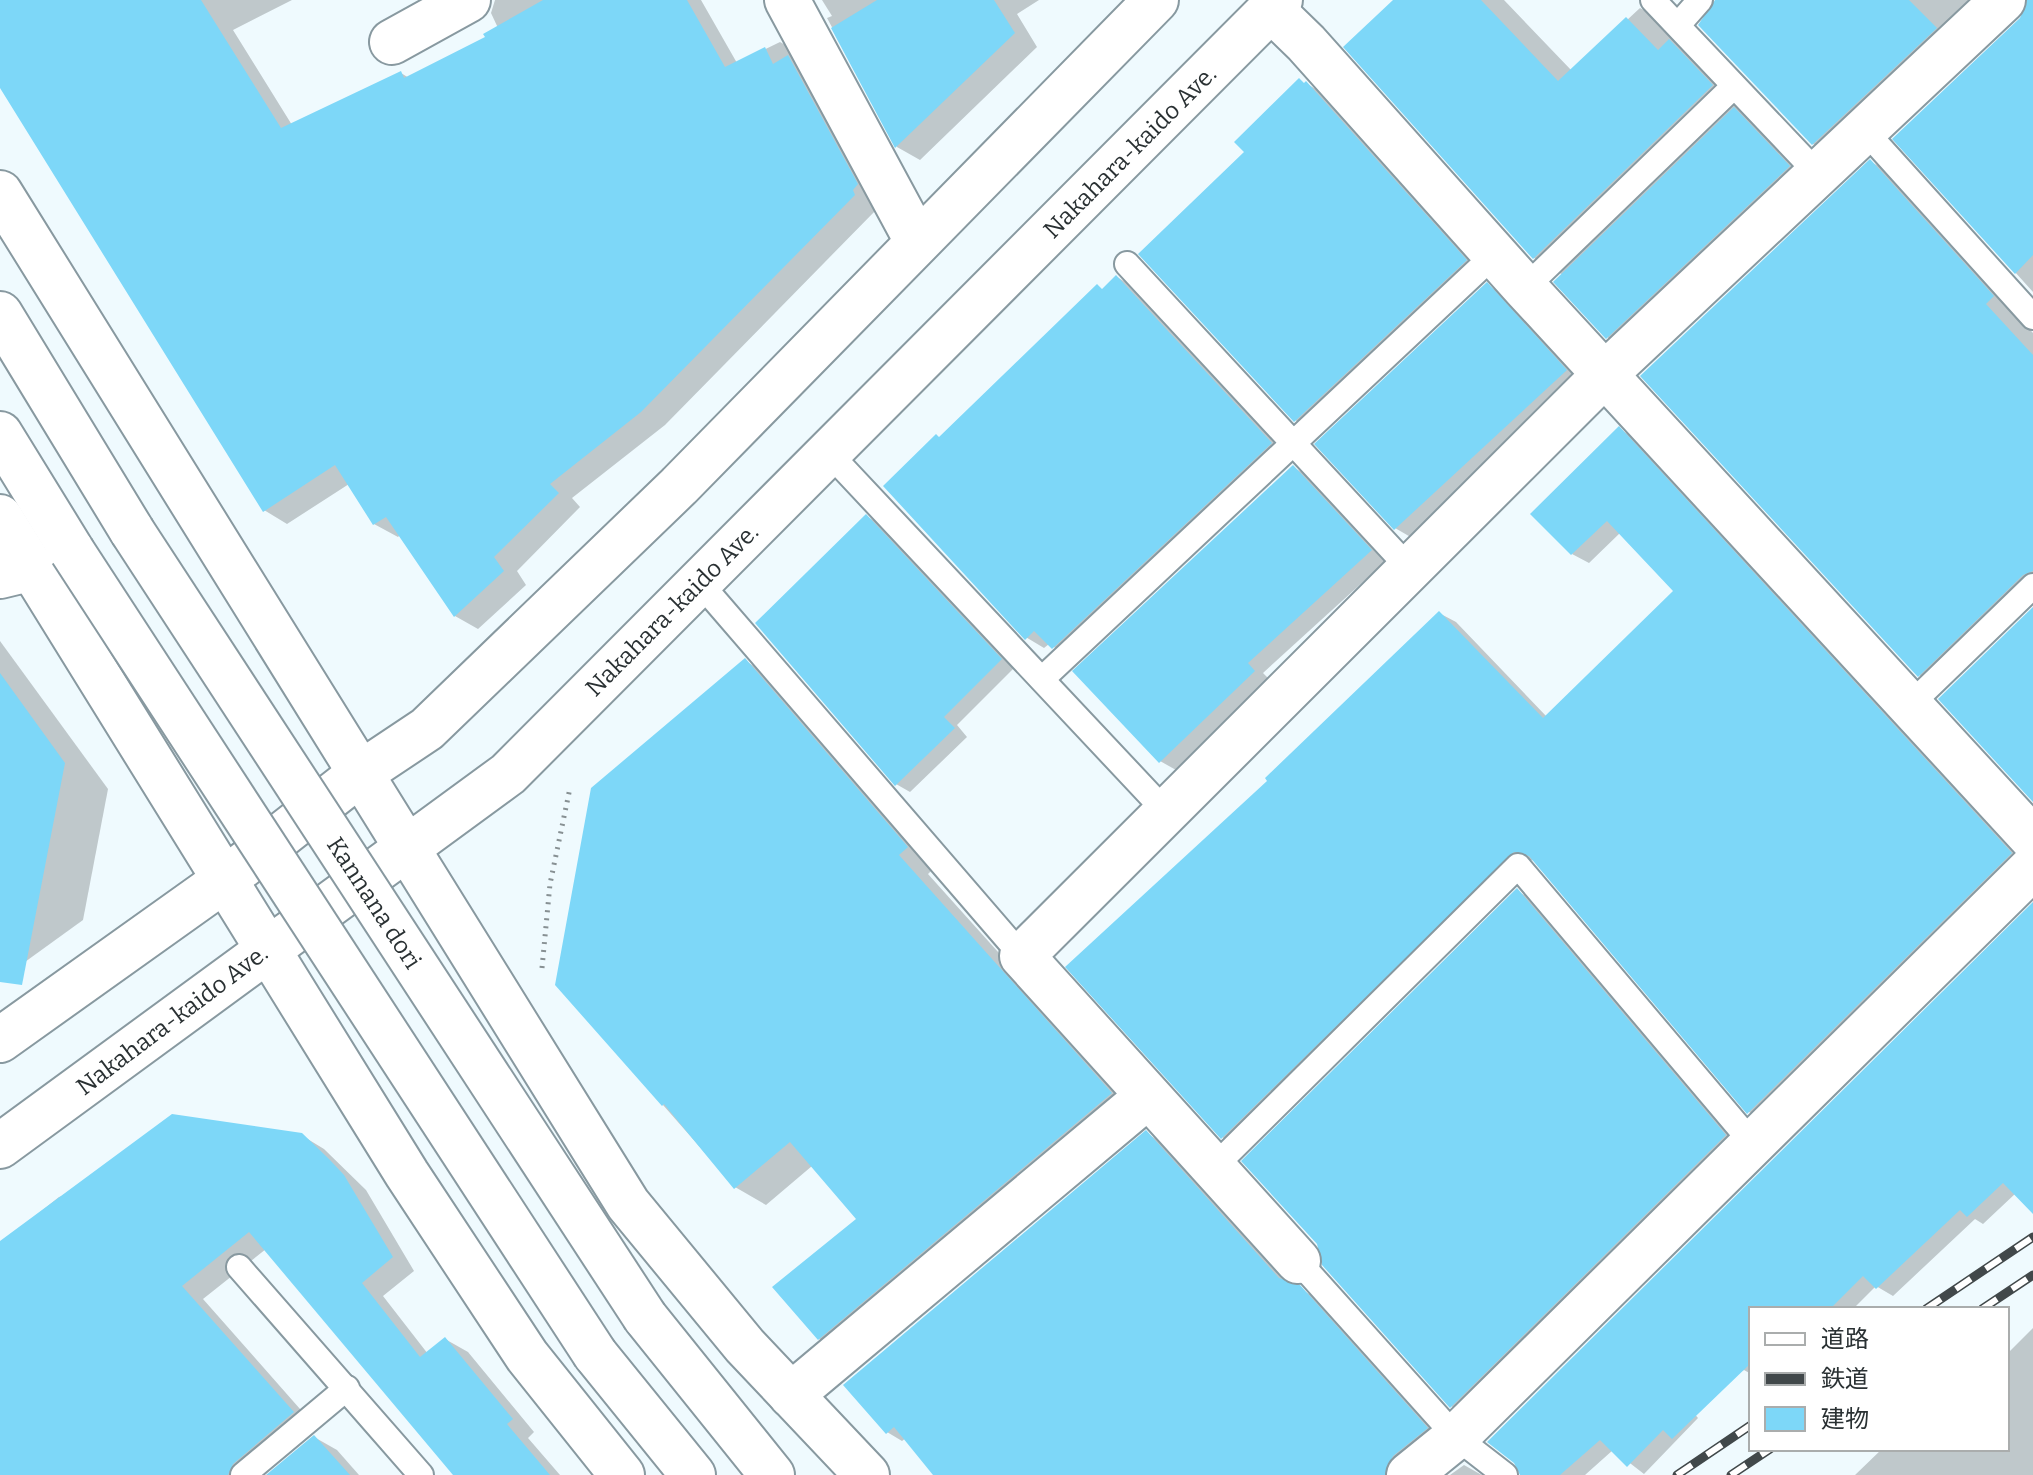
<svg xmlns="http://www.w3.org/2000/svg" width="2033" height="1475" font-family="Bitter,'Noto Sans JP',serif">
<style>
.shadow{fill:#0003}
.building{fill:#7dd7f8}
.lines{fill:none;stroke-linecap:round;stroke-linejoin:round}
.lane-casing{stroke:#8899a0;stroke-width:28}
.street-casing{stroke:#8899a0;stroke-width:48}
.primary-casing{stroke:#8899a0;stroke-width:48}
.path{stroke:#879093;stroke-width:5;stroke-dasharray:2 6;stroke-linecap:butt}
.lane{stroke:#fff;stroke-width:24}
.street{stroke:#fff;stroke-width:44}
.primary{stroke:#fff;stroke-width:44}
.rail-casing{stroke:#41484a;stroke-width:9}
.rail{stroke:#fff;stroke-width:6;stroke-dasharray:18;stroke-linecap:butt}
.primary-bridge-casing{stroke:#8899a0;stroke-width:48;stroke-linecap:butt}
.primary-bridge{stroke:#fff;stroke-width:44}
.labels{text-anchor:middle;stroke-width:6;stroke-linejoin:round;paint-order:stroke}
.street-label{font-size:24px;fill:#2a3133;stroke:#fff}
</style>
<rect width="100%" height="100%" fill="#effafe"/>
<g class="shadow">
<path d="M 0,0 L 292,0 L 233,30 L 292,125 L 401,73 L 409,78 L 487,38 L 498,28 L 491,13 L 495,0 L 701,0 L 737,63 L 780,42 L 803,55 L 877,209 L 665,425 L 572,498 L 580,507 L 517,571 L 526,585 L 478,629 L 455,616 L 400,535 L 398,537 L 374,524 L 349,484 L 287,524 L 264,510 L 0,84 Z"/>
<path d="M 822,0 L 1039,0 L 1017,14 L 1037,47 L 920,160 L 897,147 L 827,18 L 832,16 Z"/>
<path d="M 1396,0 L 1504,0 L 1572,71 L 1640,8 L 1695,40 L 1767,118 L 1757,128 L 1800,173 L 1619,344 L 1607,337 L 1563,275 L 1534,258 L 1346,47 Z"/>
<path d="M 1716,0 L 1991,0 L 1828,153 L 1813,144 Z"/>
<path d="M 2029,0 L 2033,0 L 2033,292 L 1895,139 L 2022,19 Z"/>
<path d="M 1307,84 L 1321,92 L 1480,269 L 1310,429 L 1295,420 L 1246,152 Z"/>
<path d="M 1871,162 L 1886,170 L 2033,333 L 2033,588 L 1934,684 L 1919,675 Z"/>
<path d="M 1117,277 L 1137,289 L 1291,455 L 1073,659 L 1049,644 L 1044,648 L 1024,636 L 940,439 Z"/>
<path d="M 1487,285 L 1506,296 L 1584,382 L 1414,539 L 1395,528 Z"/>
<path d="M 1619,429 L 1635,438 L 2027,863 L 1765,1122 L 1749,1112 L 1536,861 L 1531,860 L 1239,1147 L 1222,1137 L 1270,781 L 1439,613 L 1456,622 L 1547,717 L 1676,591 L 1620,533 L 1589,563 L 1572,554 Z"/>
<path d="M 1293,467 L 1308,476 L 1387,560 L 1263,673 L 1270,680 L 1176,770 L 1160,761 Z"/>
<path d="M 866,516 L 880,524 L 1014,668 L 957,725 L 967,737 L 910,792 L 896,784 Z"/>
<path d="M 0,641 L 108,789 L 83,920 L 0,980 Z"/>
<path d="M 745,661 L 776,678 L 937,865 L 928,874 L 1141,1111 L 849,1356 L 819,1339 L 859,1219 L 812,1166 L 766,1205 L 735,1187 L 663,1105 Z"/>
<path d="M 1517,891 L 1535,901 L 1742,1146 L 1469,1416 L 1451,1406 Z"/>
<path d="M 2033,905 L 2033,1195 L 2016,1193 L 1983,1224 L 1975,1219 L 1893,1296 L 1876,1286 L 1853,1309 L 1751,1309 L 1751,1374 L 1744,1370 L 1686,1404 L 1698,1418 L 1644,1474 L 1613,1450 L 1585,1475 L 1521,1475 Z"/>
<path d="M 1146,1133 L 1161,1142 L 1290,1284 L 1315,1297 L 1442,1437 L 1401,1475 L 936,1475 L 906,1438 L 902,1441 L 887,1432 Z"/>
<path d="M 301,1135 L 324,1149 L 366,1190 L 414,1271 L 383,1296 L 428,1354 L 445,1339 L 468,1352 L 534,1432 L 528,1438 L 560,1475 L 456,1475 L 266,1249 L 203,1299 L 315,1426 L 257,1475 L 0,1475 L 0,1244 L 59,1197 Z"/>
<path d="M 2033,1328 L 2033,1475 L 1855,1475 L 1882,1449 L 2007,1449 L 2007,1354 Z"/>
<path d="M 314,1437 L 337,1450 L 359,1475 L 269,1475 Z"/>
<path d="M 1464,1465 L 1480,1474 L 1482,1475 L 1450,1475 Z"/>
</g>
<g class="building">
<path d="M 0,0 L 201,0 L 281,128 L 401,71 L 404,78 L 485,37 L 483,34 L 543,0 L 687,0 L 725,67 L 765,47 L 773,64 L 788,55 L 858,184 L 853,190 L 855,195 L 641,412 L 550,484 L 559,493 L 494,557 L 504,571 L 454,617 L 386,517 L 373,525 L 335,465 L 263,512 L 0,88 Z"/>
<path d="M 877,0 L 994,0 L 1015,33 L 895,148 L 831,28 Z"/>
<path d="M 1393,0 L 1481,0 L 1558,81 L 1626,17 L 1658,50 L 1669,39 L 1713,85 L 1533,259 L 1343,47 Z"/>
<path d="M 1715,0 L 1909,0 L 1937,28 L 1812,145 L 1698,25 Z"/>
<path d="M 2027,0 L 2033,0 L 2033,255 L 2015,274 L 1892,139 L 2020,18 Z"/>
<path d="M 1299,78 L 1304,83 L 1306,81 L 1467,260 L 1294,422 L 1138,254 L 1244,152 L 1234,142 Z"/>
<path d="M 1734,107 L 1790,166 L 1606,339 L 1553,282 Z"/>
<path d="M 1870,159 L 1994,296 L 1986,304 L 2033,355 L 2033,571 L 2023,575 L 1918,677 L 1640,376 Z"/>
<path d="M 1116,275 L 1272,443 L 1052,649 L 1034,631 L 1025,640 L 883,486 L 936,434 L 939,437 L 1097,284 L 1102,289 Z"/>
<path d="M 1487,282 L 1567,370 L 1394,530 L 1314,444 Z"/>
<path d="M 1619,426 L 2012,853 L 1747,1114 L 1529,856 L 1514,852 L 1221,1139 L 1065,967 L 1267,781 L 1265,778 L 1439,611 L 1543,718 L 1673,591 L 1607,521 L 1571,555 L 1530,514 Z"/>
<path d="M 1293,465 L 1372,550 L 1248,663 L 1255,671 L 1159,763 L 1072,671 Z"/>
<path d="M 866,514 L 1002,659 L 944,717 L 955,728 L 895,786 L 755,623 Z"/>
<path d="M 2033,607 L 2033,802 L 1938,699 Z"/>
<path d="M 745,658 L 908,847 L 899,855 L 1112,1093 L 818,1340 L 772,1287 L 856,1219 L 790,1142 L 734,1189 L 664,1104 L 662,1106 L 555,985 L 591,788 Z"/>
<path d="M 0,673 L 65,763 L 22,985 L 0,982 Z"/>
<path d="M 1517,888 L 1726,1135 L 1450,1408 L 1322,1265 L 1317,1244 L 1241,1161 Z"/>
<path d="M 2033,902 L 2033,1214 L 2003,1183 L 1967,1217 L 1960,1210 L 1876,1289 L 1863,1276 L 1830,1309 L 1751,1309 L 1751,1363 L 1672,1439 L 1663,1430 L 1627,1467 L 1600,1440 L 1560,1475 L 1520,1475 L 1514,1463 L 1487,1442 Z"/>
<path d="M 172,1114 L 302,1133 L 329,1159 L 344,1175 L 393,1257 L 362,1283 L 420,1357 L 445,1337 L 513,1419 L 507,1424 L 550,1475 L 453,1475 L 249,1232 L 182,1286 L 294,1412 L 233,1464 L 228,1475 L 0,1475 L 0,1241 Z"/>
<path d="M 1146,1130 L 1279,1278 L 1300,1285 L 1428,1428 L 1393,1456 L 1385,1475 L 933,1475 L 894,1427 L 886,1434 L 843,1385 Z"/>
<path d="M 314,1435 L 350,1475 L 266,1475 Z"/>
</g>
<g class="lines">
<g class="lane-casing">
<g id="lane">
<path d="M 1653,0 L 1820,176"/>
<path d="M 1678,25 L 1700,0"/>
<path d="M 1866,132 L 2033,317"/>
<path d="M 1127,264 L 1409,568"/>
<path d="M 1525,288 L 1732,88"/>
<path d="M 828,452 L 1168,814"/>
<path d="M 700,583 L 1022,956"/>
<path d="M 1042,679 L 1495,254"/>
<path d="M 1909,706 L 2033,586"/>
<path d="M 1213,1168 L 1518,866 L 1754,1145"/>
<path d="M 1298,1261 L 1456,1437 L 1505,1475"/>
<path d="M 239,1267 L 421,1475"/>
<path d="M 243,1475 L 347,1388"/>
</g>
</g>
<g class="street-casing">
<g id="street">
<path d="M 787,0 L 917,241"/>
<path d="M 1271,9 L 1306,43 L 1525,288 L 2033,839"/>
<path d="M 392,42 L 468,0"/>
<path d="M 0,576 L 33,568"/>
<path d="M 1298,1261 L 1022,956 L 1604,375 L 2003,0"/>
<path d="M 791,1395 L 1148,1096"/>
<path d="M 1409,1475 L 1456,1437 L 2033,867"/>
</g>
</g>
<g class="primary-casing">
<g id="primary">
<path d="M 0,193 L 628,1204 L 745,1346 L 867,1475"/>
<path d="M 0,314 L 132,531"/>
<path d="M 0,434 L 72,551"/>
<path d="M 0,517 L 407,1174 L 527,1356 L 622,1475"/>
<path d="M 0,1040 L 223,881 L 361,773 L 427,729 L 679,486 L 1156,0"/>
<path d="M 0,1146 L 508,774 L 1280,0"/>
<path d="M 645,1317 L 772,1475"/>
<path d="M 595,1354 L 693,1475"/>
</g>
</g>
<path class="path" d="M 542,968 L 550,884 L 570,788"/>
<use href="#lane" class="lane"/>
<use href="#street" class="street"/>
<use href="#primary" class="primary"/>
<g class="rail-casing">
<g id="rail">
<path d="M 1926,1309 L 2033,1237"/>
<path d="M 1982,1309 L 2033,1275"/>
<path d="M 1677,1475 L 1751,1425"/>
<path d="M 1731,1475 L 1770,1449"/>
</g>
</g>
<use href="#rail" class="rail"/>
<g class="primary-bridge-casing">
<g id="primary-bridge">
<path d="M 132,531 L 645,1317"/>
<path d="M 72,551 L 595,1354"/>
</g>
</g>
<use href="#primary-bridge" class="primary-bridge"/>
</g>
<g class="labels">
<g class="street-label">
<text transform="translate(1130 152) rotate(-45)" y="8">Nakahara-kaido Ave.</text>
<text transform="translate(672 610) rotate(-45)" y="8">Nakahara-kaido Ave.</text>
<text transform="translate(374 903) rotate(57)" y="8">Kannana dori</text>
<text transform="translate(172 1020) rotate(-37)" y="8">Nakahara-kaido Ave.</text>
</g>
</g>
<rect x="1749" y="1307" width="260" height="144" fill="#ffffff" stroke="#aaadad" stroke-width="2"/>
<rect x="1765" y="1333" width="40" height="12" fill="#ffffff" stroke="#aaadad" stroke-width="2"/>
<text x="1821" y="1347" font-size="24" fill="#2a3133">道路</text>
<rect x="1765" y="1373" width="40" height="12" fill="#41484a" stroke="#aaadad" stroke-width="2"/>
<text x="1821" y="1387" font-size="24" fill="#2a3133">鉄道</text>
<rect x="1765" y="1407" width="40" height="24" fill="#7dd7f8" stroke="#aaadad" stroke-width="2"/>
<text x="1821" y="1427" font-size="24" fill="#2a3133">建物</text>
</svg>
